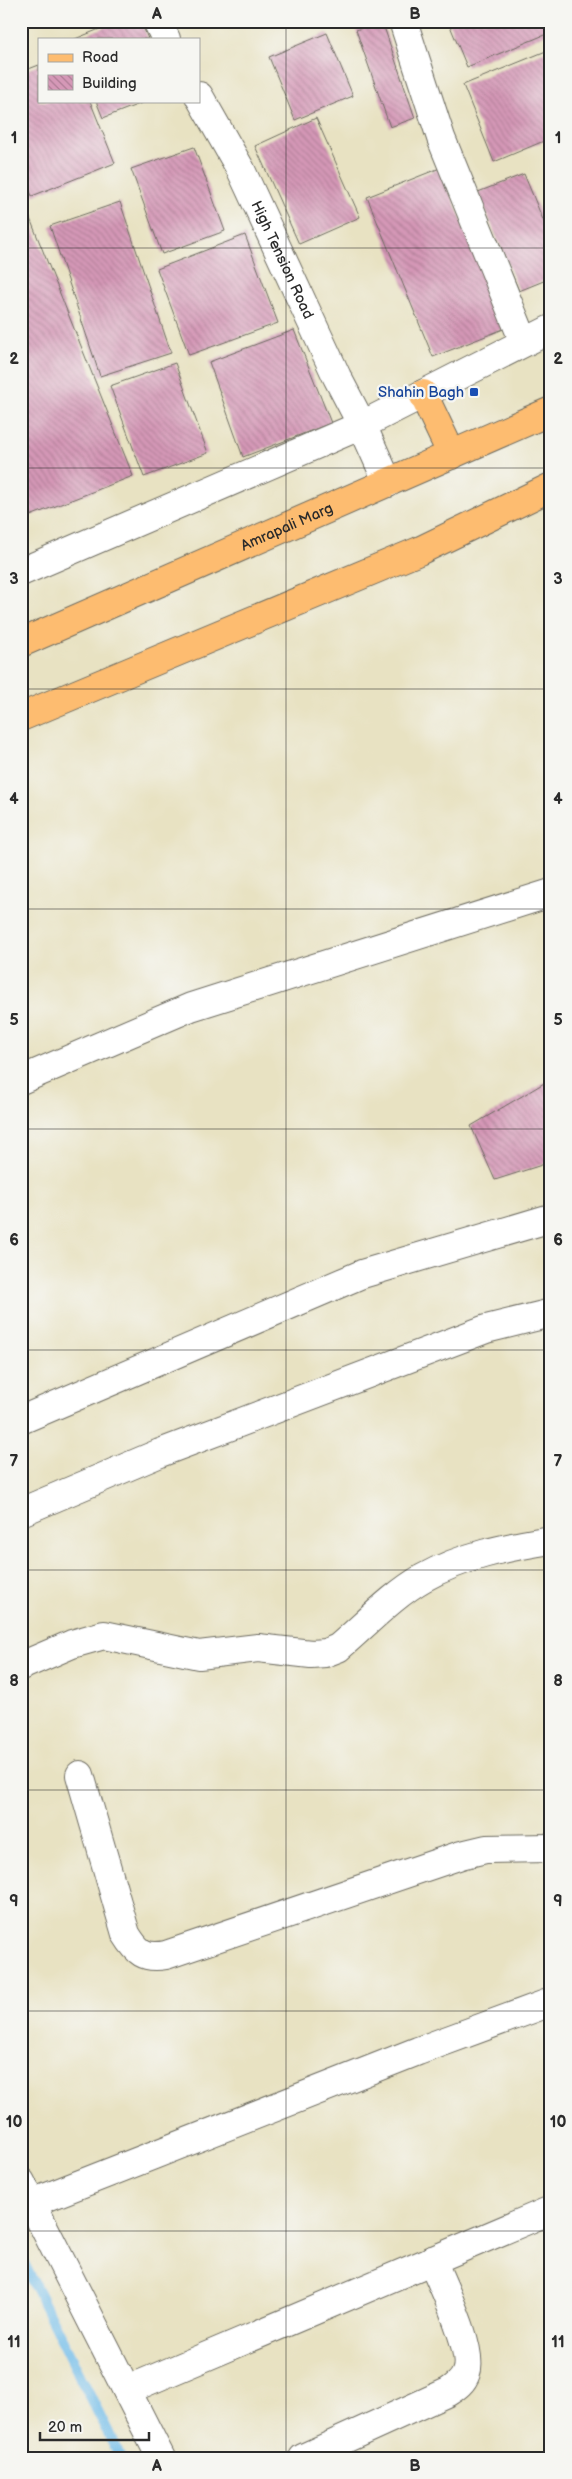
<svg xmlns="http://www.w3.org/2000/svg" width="572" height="2479" font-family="'Balsamiq Sans',sans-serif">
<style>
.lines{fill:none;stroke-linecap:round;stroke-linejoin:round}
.stream{stroke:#6fbce9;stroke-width:11}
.building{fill:url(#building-back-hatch)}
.minor-casing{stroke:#6d6b60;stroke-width:30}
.major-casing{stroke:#6d6b60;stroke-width:30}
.minor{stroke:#fff;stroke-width:28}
.major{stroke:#fdbc70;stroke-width:28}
.grid{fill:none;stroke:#2b2b2b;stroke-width:1;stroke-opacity:0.55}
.transit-dot{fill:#1a4fb4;stroke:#f6f6f2;stroke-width:2}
.labels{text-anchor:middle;stroke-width:4.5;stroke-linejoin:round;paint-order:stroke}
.street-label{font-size:15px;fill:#2b2b2b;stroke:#f6f6f2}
.transit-label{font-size:15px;fill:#164399;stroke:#f6f6f2;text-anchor:end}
.neatline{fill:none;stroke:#2b2b2b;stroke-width:2}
.grid-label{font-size:16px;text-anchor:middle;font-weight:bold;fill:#2b2b2b}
</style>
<defs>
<pattern id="building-back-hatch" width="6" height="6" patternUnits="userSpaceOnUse" patternTransform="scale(1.25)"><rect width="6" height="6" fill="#d598b7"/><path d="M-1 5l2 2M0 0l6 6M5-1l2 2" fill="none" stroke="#ad7c95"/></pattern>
</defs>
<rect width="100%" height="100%" fill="#f6f6f2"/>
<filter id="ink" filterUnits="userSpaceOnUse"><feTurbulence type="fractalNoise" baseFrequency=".02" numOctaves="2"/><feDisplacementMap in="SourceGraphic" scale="10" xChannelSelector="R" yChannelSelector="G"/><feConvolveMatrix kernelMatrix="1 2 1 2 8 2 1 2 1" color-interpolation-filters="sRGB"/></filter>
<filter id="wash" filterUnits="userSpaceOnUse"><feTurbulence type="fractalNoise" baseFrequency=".0096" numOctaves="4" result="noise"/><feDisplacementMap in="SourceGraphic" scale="20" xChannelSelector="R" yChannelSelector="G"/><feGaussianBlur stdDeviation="1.12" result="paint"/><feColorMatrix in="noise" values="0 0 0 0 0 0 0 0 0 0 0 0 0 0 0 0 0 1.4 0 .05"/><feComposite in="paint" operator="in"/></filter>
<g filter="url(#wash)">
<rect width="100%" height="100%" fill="#e8e2c2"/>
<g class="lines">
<path class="stream" d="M 21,2258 L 121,2458"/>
</g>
<g id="blocks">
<g class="building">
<path d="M 119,21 L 141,21 L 148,39 L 75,39 Z"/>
<path d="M 380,21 L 382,21 L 415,118 L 390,127 L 356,30 Z"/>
<path d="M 448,21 L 544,21 L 549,33 L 467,67 Z"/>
<path d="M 327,33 L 353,96 L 295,120 L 269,57 Z"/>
<path d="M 551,49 L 551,138 L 494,162 L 463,85 Z"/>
<path d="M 39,65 L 39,101 L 90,101 L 115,163 L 32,196 L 21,169 L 21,72 Z"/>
<path d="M 96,101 L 147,101 L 103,118 Z"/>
<path d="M 316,118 L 360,217 L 299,244 L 255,146 Z"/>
<path d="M 194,147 L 225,231 L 162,254 L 131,169 Z"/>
<path d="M 440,168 L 506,328 L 433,357 L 367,197 Z"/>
<path d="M 524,174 L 551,239 L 551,278 L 519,291 L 478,192 Z"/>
<path d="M 21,196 L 133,476 L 30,516 L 21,496 Z"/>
<path d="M 120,202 L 171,353 L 100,376 L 50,226 Z"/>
<path d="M 245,235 L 278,323 L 189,355 L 157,269 Z"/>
<path d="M 294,330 L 331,423 L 243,457 L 209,362 Z"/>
<path d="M 175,363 L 208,453 L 144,477 L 110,386 Z"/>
<path d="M 551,1079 L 551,1162 L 495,1180 L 471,1126 Z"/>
</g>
</g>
</g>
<g filter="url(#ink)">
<use href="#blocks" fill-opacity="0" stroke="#6d6b60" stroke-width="1"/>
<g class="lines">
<g class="minor-casing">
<g id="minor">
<path d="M 157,21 L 166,39"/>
<path d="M 403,21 L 441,138 L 524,342"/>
<path id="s1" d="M 199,96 L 241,170 L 337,377 L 362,425 L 388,483"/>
<path d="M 21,572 L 362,425 L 551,329"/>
<path d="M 21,1080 L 191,1007 L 551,893"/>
<path d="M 21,1420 L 362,1274 L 551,1218"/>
<path d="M 21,1512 L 160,1453 L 486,1329 L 551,1313"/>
<path d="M 21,1666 L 72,1644 L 104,1635 L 199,1655 L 258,1648 L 311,1654 L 325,1653 L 338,1648 C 364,1626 393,1595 423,1578 C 462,1556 507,1547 551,1540"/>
<path d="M 80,1775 L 126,1934 C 137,1952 144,1959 166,1955 L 461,1855 L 486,1849 L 551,1848"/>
<path d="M 21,2182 L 161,2458"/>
<path d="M 32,2203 L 418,2051 L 551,2002"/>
<path d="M 127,2390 L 551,2210"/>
<path d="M 303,2458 L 448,2392 C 456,2387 463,2382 466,2373 C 475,2350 442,2285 432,2260"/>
</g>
</g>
<g class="major-casing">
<g id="major">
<path d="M 423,394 L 452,455"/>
<path id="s2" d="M 21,643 L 551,411"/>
<path d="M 21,717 L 419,551 L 551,487"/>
</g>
</g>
<use href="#minor" class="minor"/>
<use href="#major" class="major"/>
</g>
</g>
<path class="grid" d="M 286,21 L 286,2458M 21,248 L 551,248M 21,468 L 551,468M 21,689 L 551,689M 21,909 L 551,909M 21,1129 L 551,1129M 21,1350 L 551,1350M 21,1570 L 551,1570M 21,1790 L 551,1790M 21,2011 L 551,2011M 21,2231 L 551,2231"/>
<rect class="transit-dot" x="469" y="387" width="10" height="10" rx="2.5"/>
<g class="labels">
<g class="street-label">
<text dy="5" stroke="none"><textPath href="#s1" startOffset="184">High Tension Road</textPath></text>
<text dy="5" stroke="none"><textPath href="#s2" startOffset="290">Amrapali Marg</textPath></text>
</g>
<g class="transit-label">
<text x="464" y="397">Shahin Bagh</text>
</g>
</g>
<rect width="572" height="2479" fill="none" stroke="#f6f6f2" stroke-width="55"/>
<rect x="38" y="38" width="162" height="65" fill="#f6f6f2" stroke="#a5a5a2"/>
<rect x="48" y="54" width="25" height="8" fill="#fdbc70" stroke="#a5a5a2"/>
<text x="82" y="62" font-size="15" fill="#2b2b2b">Road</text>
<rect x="48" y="75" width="25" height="15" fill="url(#building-back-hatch)" stroke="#a5a5a2"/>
<text x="82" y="88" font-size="15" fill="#2b2b2b">Building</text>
<path d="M40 2432v8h109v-8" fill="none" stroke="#2b2b2b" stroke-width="2.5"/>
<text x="48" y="2432" font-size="15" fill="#2b2b2b" stroke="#f6f6f2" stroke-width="4" paint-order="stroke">20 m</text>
<rect x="28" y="28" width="516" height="2424" class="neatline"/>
<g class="grid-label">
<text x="157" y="19">A</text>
<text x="415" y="19">B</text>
<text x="14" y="143">1</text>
<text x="558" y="143">1</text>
<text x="14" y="364">2</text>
<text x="558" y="364">2</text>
<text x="14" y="584">3</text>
<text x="558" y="584">3</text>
<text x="14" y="804">4</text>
<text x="558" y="804">4</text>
<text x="14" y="1025">5</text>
<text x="558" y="1025">5</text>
<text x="14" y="1245">6</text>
<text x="558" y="1245">6</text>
<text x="14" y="1466">7</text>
<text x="558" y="1466">7</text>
<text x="14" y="1686">8</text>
<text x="558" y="1686">8</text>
<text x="14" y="1906">9</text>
<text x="558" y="1906">9</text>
<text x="14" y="2127">10</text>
<text x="558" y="2127">10</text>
<text x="14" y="2347">11</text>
<text x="558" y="2347">11</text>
<text x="157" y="2471">A</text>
<text x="415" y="2471">B</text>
</g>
</svg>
